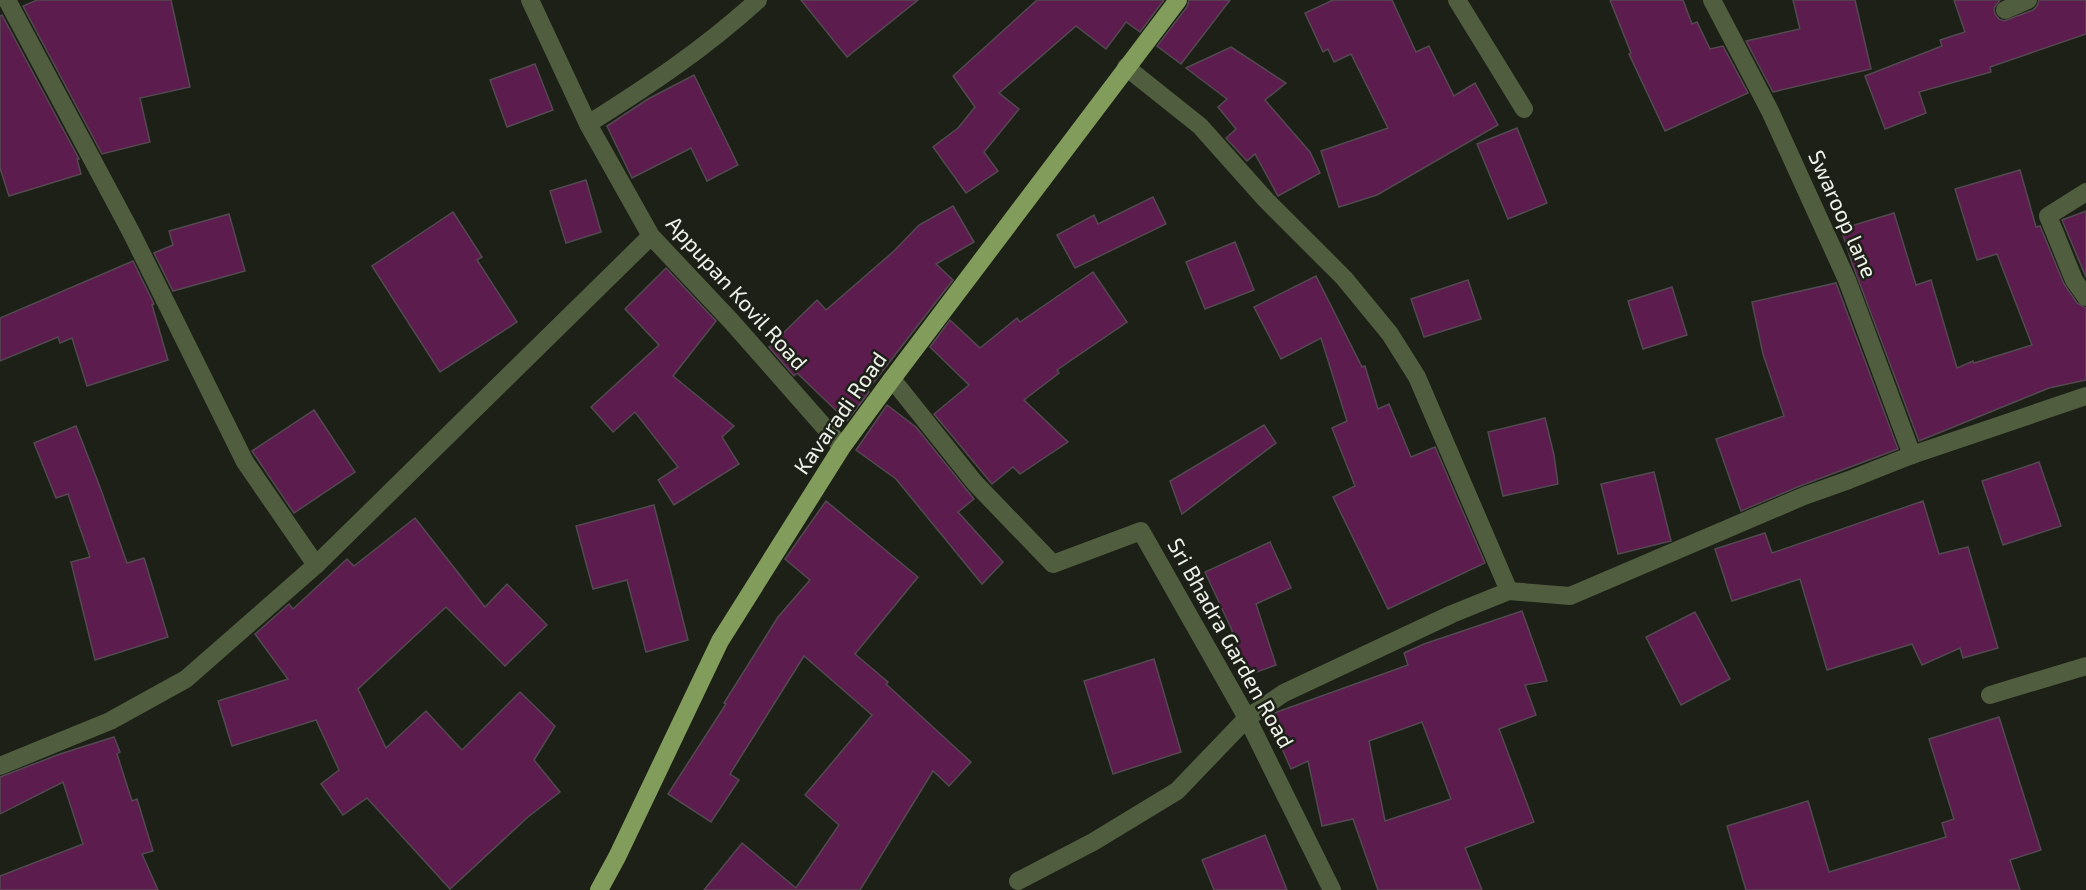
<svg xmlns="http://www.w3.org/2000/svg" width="2086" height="890" font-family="'Exo 2',sans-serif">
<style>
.building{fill:#5c1c4e;stroke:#534950;stroke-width:1.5;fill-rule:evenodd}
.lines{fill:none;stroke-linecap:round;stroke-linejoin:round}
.minor{stroke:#505d3e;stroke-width:18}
.major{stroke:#829d5b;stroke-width:18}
.labels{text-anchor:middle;stroke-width:5;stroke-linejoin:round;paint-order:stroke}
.street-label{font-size:22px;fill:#eff2eb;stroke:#1c2017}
</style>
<rect width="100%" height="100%" fill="#1c2017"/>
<g class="building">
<path d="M 37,0 L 171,0 L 190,87 L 140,98 L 150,142 L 102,154 L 23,6 Z"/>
<path d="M 801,0 L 918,0 L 847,57 Z"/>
<path d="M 1037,0 L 1164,0 L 1140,32 L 1126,22 L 1106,49 L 1076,26 L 999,93 L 1019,109 L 984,152 L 998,171 L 966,193 L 933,147 L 958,128 L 975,107 L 953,76 Z"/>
<path d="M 1189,0 L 1230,0 L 1181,64 L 1157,46 L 1187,7 Z"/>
<path d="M 1333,0 L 1392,0 L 1416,52 L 1429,46 L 1454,96 L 1475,83 L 1498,125 L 1377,195 L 1339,207 L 1321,151 L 1388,128 L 1351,54 L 1334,62 L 1328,49 L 1323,52 L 1305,13 Z"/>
<path d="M 1610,0 L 1683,0 L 1692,24 L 1697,22 L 1710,49 L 1723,46 L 1748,93 L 1665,131 L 1629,54 L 1631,53 Z"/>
<path d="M 1793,0 L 1855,0 L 1871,69 L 1773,92 L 1746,41 L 1800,29 Z"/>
<path d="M 1954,0 L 2000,0 L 1994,8 L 1995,14 L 1999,19 L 2004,21 L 2033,10 L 2037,6 L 2039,0 L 2086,0 L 2086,34 L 1990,67 L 1991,72 L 1919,92 L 1926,113 L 1885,129 L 1865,76 L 1942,46 L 1940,40 L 1965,32 Z"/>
<path d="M 2,15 L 79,159 L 77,159 L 81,174 L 9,196 L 0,168 L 0,16 Z"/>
<path d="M 1231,47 L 1286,83 L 1265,100 L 1310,152 L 1320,173 L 1278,196 L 1255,154 L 1247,161 L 1226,138 L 1236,129 L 1218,107 L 1227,99 L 1186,68 Z"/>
<path d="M 535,64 L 553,110 L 507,127 L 490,80 Z"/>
<path d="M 694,75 L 738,165 L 707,181 L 691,148 L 632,178 L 607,126 L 648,99 Z"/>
<path d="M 1517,128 L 1547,203 L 1508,219 L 1477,144 Z"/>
<path d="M 2020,170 L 2036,227 L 2040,226 L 2064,284 L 2077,303 L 2086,308 L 2086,380 L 2049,388 L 1919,441 L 1852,263 L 1841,229 L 1894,213 L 1916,285 L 1931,280 L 1957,368 L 1973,361 L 1974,363 L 2032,345 L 1997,254 L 1977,260 L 1955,189 Z"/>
<path d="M 586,180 L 601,232 L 566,243 L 550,191 Z"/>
<path d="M 1153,197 L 1166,224 L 1075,268 L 1057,235 L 1094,215 L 1098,224 Z"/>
<path d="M 953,206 L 974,242 L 936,264 L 953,280 L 867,391 L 869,392 L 847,421 L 797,373 L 794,376 L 769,347 L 817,300 L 826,310 L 894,251 L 919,225 Z"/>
<path d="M 2086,211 L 2086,277 L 2062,220 Z"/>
<path d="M 453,212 L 482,257 L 477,260 L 517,322 L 440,372 L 372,266 Z"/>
<path d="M 229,214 L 245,271 L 173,291 L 154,253 L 173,245 L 169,231 Z"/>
<path d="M 1235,242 L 1254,290 L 1205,309 L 1186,262 Z"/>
<path d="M 133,261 L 154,304 L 152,305 L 168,360 L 87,386 L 72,338 L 60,343 L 58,337 L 0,361 L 0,318 Z"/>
<path d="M 666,268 L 716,321 L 673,376 L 734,426 L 722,437 L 739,464 L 674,505 L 658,480 L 678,467 L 635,412 L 613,432 L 591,407 L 659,345 L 625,309 Z"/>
<path d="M 1093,272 L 1127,322 L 1057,370 L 1059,373 L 1024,400 L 1068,442 L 1020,474 L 1013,467 L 992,484 L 934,414 L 969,385 L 930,347 L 950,320 L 980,348 L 1017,318 L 1020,322 Z"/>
<path d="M 1316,276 L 1362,367 L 1365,366 L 1378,409 L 1389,404 L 1411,457 L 1435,447 L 1485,563 L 1388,609 L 1333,497 L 1355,486 L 1332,428 L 1347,421 L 1321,338 L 1281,359 L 1254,307 Z"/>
<path d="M 1468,280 L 1481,319 L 1424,337 L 1411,299 Z"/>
<path d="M 1836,283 L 1898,449 L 1800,486 L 1741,511 L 1716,439 L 1784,416 L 1763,354 L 1752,302 Z"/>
<path d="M 1672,287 L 1687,335 L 1643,349 L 1628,301 Z"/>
<path d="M 887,405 L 916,427 L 974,499 L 958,512 L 1003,562 L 982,584 L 896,479 L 856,450 Z"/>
<path d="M 314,410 L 355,472 L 294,513 L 252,451 Z"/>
<path d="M 1545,418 L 1554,455 L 1558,484 L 1503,496 L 1488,432 Z"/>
<path d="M 1264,425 L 1276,443 L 1182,514 L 1170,481 Z"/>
<path d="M 76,426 L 100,487 L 127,563 L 144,558 L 168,637 L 95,660 L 71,562 L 90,557 L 68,494 L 56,498 L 34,443 Z"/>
<path d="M 2039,462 L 2061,526 L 2003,545 L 1982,481 Z"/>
<path d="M 1654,472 L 1671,541 L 1618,554 L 1601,484 Z"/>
<path d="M 826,501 L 918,577 L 855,654 L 888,682 L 886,684 L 971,762 L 949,786 L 933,771 L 860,890 L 704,890 L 742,843 L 796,888 L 839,825 L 805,795 L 872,715 L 804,656 L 730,774 L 739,780 L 711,822 L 668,794 L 726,704 L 724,703 L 778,617 L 810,580 L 785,559 Z"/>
<path d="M 1923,501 L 1939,554 L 1968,547 L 1998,648 L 1963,658 L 1960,648 L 1922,665 L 1912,644 L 1827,670 L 1800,579 L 1732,601 L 1715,549 L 1765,533 L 1772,553 Z"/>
<path d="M 654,505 L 688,640 L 646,652 L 627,580 L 593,589 L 576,526 Z"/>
<path d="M 415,518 L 485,607 L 507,584 L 547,625 L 505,666 L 446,607 L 358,689 L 386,748 L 426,711 L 462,750 L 520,692 L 555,726 L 534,760 L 560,792 L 528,817 L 450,889 L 367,798 L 343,815 L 321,784 L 339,770 L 316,720 L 232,746 L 218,701 L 288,679 L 255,634 L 289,604 L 293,609 L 347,559 L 354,566 Z"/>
<path d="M 1270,542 L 1291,588 L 1256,604 L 1276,665 L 1248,675 L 1231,628 L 1205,572 Z"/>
<path d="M 1522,611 L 1547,681 L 1525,685 L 1536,715 L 1499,729 L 1534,822 L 1465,848 L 1482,890 L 1378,890 L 1353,819 L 1322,826 L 1308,761 L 1291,769 L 1268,717 L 1277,712 L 1408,665 L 1404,653 L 1424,644 ZM 1422,722 L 1451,799 L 1385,821 L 1369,741 Z"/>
<path d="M 1695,612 L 1730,679 L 1681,705 L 1646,637 Z"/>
<path d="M 1154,659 L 1181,752 L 1113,774 L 1084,681 Z"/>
<path d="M 1999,717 L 2041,850 L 2010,860 L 2020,890 L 1746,890 L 1727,826 L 1808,801 L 1829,872 L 1946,837 L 1942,823 L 1954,819 L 1929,739 Z"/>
<path d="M 114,737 L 120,752 L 117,754 L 132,801 L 137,799 L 153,851 L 142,854 L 158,890 L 0,890 L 0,876 L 83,844 L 63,782 L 0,814 L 0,777 L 60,754 Z"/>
<path d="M 1265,835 L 1287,890 L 1214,890 L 1202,860 Z"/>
</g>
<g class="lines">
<g class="minor">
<path d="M 7,0 L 131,232 L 245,462 L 316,565"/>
<path d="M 530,0 L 588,124 L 651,236 L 731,321 L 842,447"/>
<path d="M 1457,0 L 1524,109"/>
<path d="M 1712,0 L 1770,111 L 1847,280 L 1912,455"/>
<path d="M 2005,10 L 2028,0"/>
<path d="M 1126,67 L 1200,126 L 1266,200 L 1344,278 L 1390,334 L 1417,377 L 1509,591"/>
<path d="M 588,124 C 650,85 704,49 758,0"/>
<path d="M 2086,192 L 2048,216 L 2074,280 L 2086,297"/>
<path d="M 892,379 L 975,483 L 1053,564 L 1141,531 L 1247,718 L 1332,890"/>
<path d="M 1990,695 L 2086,666"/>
<path d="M 0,766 L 110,721 L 186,679 L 316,565 L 651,236"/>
<path d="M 1018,881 L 1093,842 L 1177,791 L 1247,718 L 1284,693 L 1452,614 L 1509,591 L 1570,596 L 1804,496 L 1849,480 L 1912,455 L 2086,396"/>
</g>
<path class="major" d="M 599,890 L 617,857 L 720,641 L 842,447 L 892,379 L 1178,0"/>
</g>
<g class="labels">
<g class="street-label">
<text transform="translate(1843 214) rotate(66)" y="8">Swaroop lane</text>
<text transform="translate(737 293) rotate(48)" y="8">Appupan Kovil Road</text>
<text transform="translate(840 413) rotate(-55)" y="8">Kavaradi Road</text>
<text transform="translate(1231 643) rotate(61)" y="8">Sri Bhadra Garden Road</text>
</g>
</g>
</svg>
